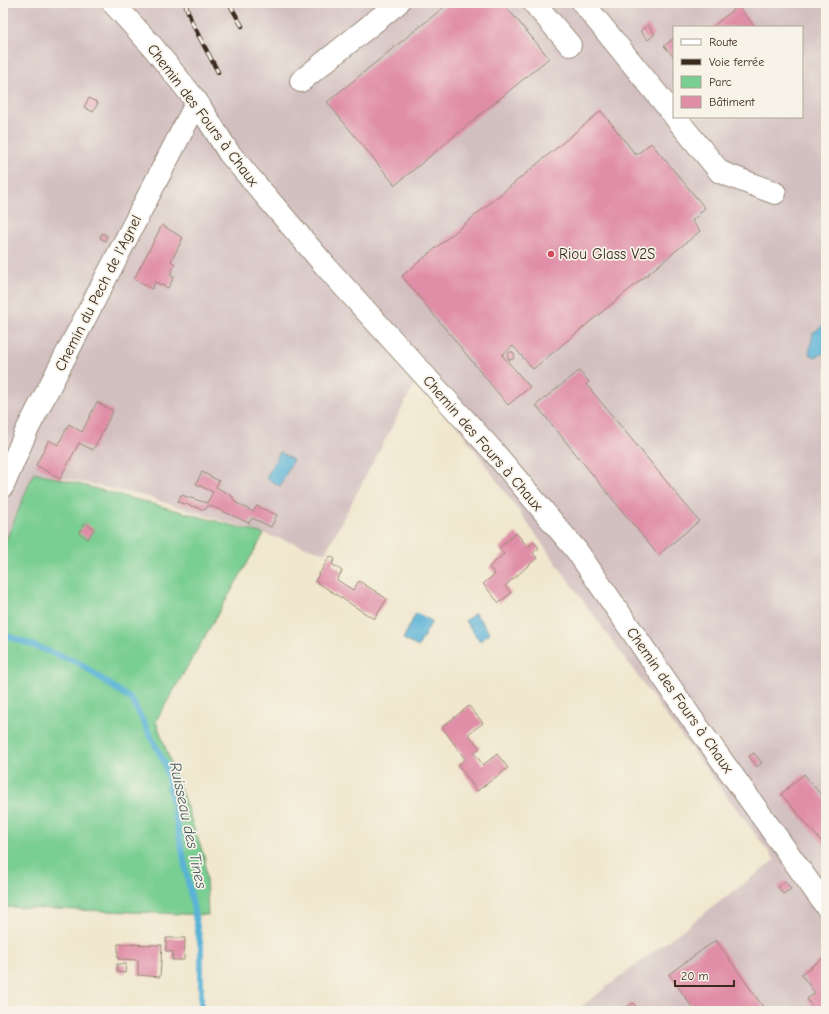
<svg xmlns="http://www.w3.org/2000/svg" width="829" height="1014" font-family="'Comic Neue',sans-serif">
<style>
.industrial{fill:#d2bfbf;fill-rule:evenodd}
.green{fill:#79ce92;stroke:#5a7c58}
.water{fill:#5ab3d7;stroke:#4a6e7a}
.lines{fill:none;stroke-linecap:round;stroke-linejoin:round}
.stream{stroke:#5ab3d7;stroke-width:6}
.building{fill:#e08ea7}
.minor-casing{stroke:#968876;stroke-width:24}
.minor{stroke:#fff;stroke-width:22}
.rail-casing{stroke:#3b2a1e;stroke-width:4.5}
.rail{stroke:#f7f3e8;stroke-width:3;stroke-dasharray:9;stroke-linecap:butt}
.poi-dot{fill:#d1495b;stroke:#f7f3e8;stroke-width:1.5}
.labels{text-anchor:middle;stroke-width:3.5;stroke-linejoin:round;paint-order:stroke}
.street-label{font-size:15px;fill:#3b2a1e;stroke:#f7f3e8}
.poi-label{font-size:15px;fill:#3b2a1e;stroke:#f7f3e8;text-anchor:start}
.water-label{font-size:16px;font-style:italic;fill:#465a5f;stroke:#f7f3e8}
</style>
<rect width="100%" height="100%" fill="#f7f3e8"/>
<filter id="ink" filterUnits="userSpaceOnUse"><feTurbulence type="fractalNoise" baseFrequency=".025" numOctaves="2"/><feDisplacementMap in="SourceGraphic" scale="8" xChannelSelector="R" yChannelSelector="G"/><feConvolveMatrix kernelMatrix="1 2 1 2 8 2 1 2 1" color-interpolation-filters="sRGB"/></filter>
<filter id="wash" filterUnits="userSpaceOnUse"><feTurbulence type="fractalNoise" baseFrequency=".012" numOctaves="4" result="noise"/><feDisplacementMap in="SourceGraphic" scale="16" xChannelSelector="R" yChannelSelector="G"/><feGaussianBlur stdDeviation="0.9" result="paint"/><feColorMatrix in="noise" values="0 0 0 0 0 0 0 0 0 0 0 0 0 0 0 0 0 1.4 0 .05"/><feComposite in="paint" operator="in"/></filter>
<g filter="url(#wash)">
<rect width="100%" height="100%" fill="#f0e7ce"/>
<path class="industrial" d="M 3,3 L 826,3 L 826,1011 L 575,1011 L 775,860 L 667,717 L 420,374 L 325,553 L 141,495 L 34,472 L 3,548 ZM 674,27 L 802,27 L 802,117 L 674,117 Z"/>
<path class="green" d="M 34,472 L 264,534 L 156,721 L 205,859 L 208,915 L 3,907 L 3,548 Z"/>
<g class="water">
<path d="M 826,323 L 826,352 L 815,357 L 809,354 L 813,333 Z"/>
<path d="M 280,452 L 293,460 L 280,486 L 266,478 Z"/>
<path d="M 416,613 L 432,621 L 418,647 L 403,639 Z"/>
<path d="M 475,613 L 490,633 L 480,641 L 465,621 Z"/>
</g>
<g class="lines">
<path class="stream" d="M 3,634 L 79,663 L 132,700 L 165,764 L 201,947 L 201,1011"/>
</g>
<g id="blocks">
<g class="building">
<path d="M 449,3 L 503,3 L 549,58 L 395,185 L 327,102 Z"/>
<path d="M 738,6 L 755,27 L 712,27 Z"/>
<path d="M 648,25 L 655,34 L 648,40 L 640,31 Z"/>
<path d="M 673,39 L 674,40 L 674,57 L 664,46 Z"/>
<path d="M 89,98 L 98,103 L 93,112 L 84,107 Z"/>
<path d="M 601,111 L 636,155 L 651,143 L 705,208 L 692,221 L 700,231 L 533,369 L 513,346 L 502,355 L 530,387 L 508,405 L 402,276 Z"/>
<path d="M 162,225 L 183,238 L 171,261 L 175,264 L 170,275 L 174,277 L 168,288 L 155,282 L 152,289 L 134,279 Z"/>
<path d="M 102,233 L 107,236 L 105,241 L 100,238 Z"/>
<path d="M 510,352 L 513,352 L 515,355 L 513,359 L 509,360 L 508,358 L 507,354 Z"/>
<path d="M 579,371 L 589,382 L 586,384 L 699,521 L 658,555 L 536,405 Z"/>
<path d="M 97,402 L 113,411 L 93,450 L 79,443 L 60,479 L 36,465 L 49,440 L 58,445 L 69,424 L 82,432 Z"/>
<path d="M 202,472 L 219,481 L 216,487 L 232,496 L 235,502 L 253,512 L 257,506 L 277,515 L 271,527 L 252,518 L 249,523 L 209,505 L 205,510 L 178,502 L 181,495 L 207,503 L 213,492 L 196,484 Z"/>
<path d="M 85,523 L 94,529 L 88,539 L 79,533 Z"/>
<path d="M 516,533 L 528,547 L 534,542 L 539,548 L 533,553 L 537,558 L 505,586 L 511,593 L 499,603 L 483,584 L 495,574 L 489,567 L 504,554 L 499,548 Z"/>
<path d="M 330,556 L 335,559 L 332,564 L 342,571 L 337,580 L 353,590 L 359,581 L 387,599 L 374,619 L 315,581 Z"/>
<path d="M 469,706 L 483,723 L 468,734 L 480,748 L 474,753 L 483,765 L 497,754 L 508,768 L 477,791 L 458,765 L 465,759 L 442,727 Z"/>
<path d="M 754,753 L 762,763 L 757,767 L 749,756 Z"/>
<path d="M 804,774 L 826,801 L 826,847 L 781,794 Z"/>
<path d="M 785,881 L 791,889 L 783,894 L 778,887 Z"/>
<path d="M 166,938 L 185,938 L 184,960 L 172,960 L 173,952 L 166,951 Z"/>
<path d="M 716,940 L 766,1011 L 695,1011 L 669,974 Z"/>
<path d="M 118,944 L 162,945 L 160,977 L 138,975 L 138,960 L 118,959 Z"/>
<path d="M 826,956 L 826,1011 L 815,1011 L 807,999 L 815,993 L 801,974 Z"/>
<path d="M 117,964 L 126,964 L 125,973 L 117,972 Z"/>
<path d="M 633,1003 L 639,1011 L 621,1011 Z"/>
</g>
</g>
</g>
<g filter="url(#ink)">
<use href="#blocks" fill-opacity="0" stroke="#968876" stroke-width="1"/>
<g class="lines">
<g class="minor-casing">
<g id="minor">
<path d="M 113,3 L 152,46 L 197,102 L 229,153 L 328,269 L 493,451 L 577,551 L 690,716 L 826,906"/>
<path d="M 534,3 L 570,45"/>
<path d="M 583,3 L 674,115"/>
<path d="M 301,81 L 398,3"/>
<path d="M 675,117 L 720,172 L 775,193"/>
<path d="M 3,486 L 26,432 L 197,102"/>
</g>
</g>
<use href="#minor" class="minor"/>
<g class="rail-casing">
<g id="rail">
<path d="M 185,3 L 192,23 L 218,72"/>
<path d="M 229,3 L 242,26"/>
</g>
</g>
<use href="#rail" class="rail"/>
</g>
</g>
<circle class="poi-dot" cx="551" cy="254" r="4"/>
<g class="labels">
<g class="street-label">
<text transform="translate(203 115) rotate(53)" y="5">Chemin des Fours à Chaux</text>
<text transform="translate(98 293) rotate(-63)" y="5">Chemin du Pech de l'Agnel</text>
<text transform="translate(483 443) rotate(49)" y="5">Chemin des Fours à Chaux</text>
<text transform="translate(680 700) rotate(55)" y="5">Chemin des Fours à Chaux</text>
</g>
<g class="poi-label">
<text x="559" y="259">Riou Glass V2S</text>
</g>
<g class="water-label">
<text transform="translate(189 825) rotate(78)" y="6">Ruisseau des Tines</text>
</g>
</g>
<rect width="829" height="1014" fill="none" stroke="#f7f3e8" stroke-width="16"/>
<rect x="673" y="26" width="130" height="92" fill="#f7f3e8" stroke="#aca397"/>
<rect x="681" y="39" width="20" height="6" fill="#ffffff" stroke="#aca397"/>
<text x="709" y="46" font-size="12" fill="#3b2a1e">Route</text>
<rect x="681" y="59" width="20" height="6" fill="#3b2a1e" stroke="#aca397"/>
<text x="709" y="66" font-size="12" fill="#3b2a1e">Voie ferrée</text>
<rect x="681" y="76" width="20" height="12" fill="#79ce92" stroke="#aca397"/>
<text x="709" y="86" font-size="12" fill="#3b2a1e">Parc</text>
<rect x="681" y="96" width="20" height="12" fill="#e08ea7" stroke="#aca397"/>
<text x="709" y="106" font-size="12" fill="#3b2a1e">Bâtiment</text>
<path d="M675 980v6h59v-6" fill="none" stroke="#3b2a1e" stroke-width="2"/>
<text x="681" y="980" font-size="12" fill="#3b2a1e" stroke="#f7f3e8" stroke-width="3" paint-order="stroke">20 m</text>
</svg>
